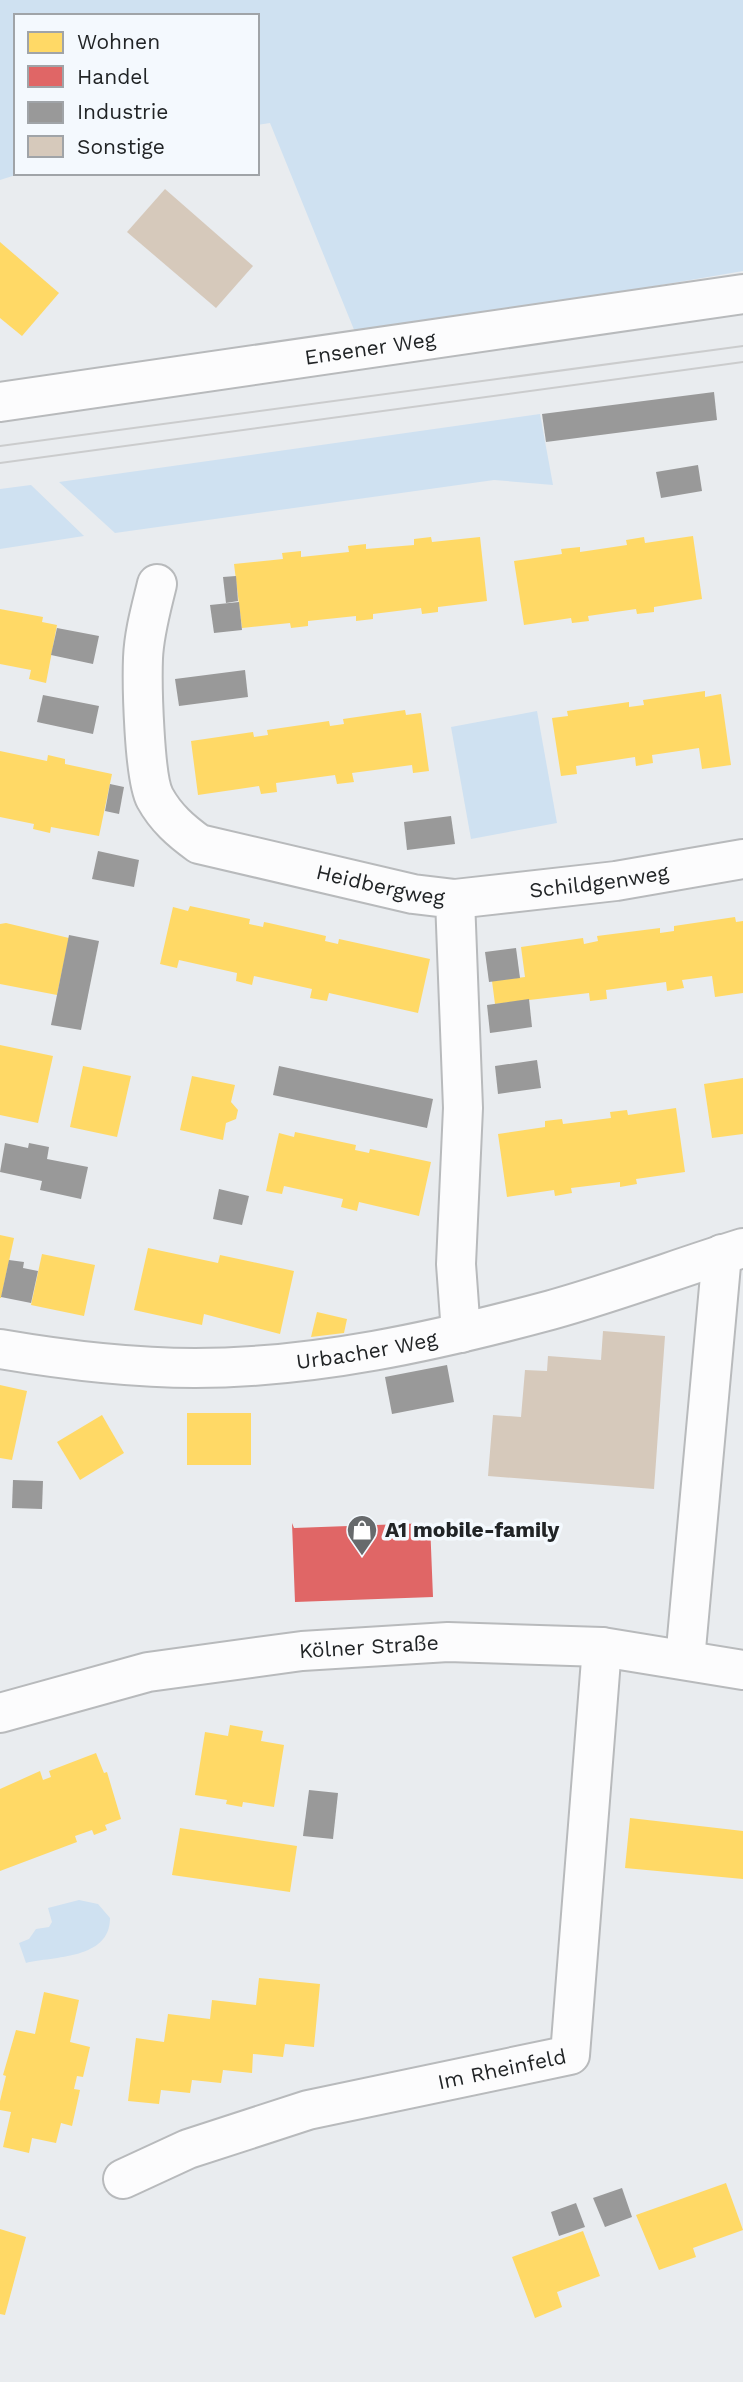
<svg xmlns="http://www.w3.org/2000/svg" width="743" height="2382" font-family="'Work Sans',sans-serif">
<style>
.green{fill:#cfe1f1}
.homes{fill:#ffd966}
.shops{fill:#e06666}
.industry{fill:#999}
.building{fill:#d6c9bb}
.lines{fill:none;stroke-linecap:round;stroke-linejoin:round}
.minor-casing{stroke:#b8babc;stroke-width:42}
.secondary-casing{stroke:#b8babc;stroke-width:42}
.minor{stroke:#fcfcfd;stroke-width:38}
.secondary{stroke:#fcfcfd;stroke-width:38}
.tram{stroke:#cbcccd;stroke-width:2}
.labels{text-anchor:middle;stroke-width:7;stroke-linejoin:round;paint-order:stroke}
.street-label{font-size:21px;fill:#212426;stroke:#f4f9fe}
.poi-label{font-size:21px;font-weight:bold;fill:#212426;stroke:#f4f9fe;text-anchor:start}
</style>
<rect width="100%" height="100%" fill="#e9ecef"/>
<g class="green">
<path d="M 0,0 L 743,0 L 743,271 L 357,337 L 270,123 L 257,125 L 257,16 L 16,16 L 16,173 L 22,173 L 0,180 Z"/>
<path d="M 540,414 L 553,485 L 494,480 L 115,533 L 59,482 Z"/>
<path d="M 31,485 L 84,536 L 0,549 L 0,489 Z"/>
<path d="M 537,711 L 557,823 L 471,839 L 451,727 Z"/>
<path d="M 79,1900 L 98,1904 L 110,1918 C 110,1960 53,1956 26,1963 L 19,1943 L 29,1939 L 36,1929 L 49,1927 L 52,1922 L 48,1908 Z"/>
</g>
<g class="homes">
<path d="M 0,242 L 59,293 L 22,336 L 0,318 Z"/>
<path d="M 693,536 L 702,599 L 654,607 L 654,612 L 637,614 L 636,609 L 588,616 L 589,621 L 572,623 L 571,618 L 524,625 L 514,561 L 562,554 L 561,549 L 580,547 L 580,552 L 627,545 L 626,540 L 644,537 L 645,543 Z"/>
<path d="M 431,537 L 432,542 L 480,537 L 487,601 L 438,607 L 438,612 L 422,614 L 421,608 L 373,614 L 373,619 L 356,621 L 356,616 L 308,621 L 308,626 L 291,628 L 290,623 L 242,628 L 234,564 L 283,559 L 282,553 L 301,551 L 301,557 L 349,552 L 348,546 L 366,544 L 366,549 L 414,545 L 414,539 Z"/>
<path d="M 0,609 L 43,617 L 42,622 L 57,625 L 46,683 L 29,679 L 31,670 L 0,664 Z"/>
<path d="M 705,691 L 705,697 L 721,694 L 731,765 L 702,769 L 699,748 L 652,755 L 653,763 L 636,766 L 635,757 L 576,766 L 577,774 L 561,776 L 552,718 L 568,716 L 567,711 L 629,702 L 629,707 L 644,705 L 643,700 Z"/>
<path d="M 405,710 L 406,715 L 421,713 L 429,771 L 413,773 L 412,765 L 352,773 L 354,782 L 337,784 L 335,775 L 276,783 L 277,792 L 261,794 L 259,786 L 198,795 L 191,741 L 253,732 L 254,737 L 268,735 L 267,730 L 329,721 L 330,726 L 344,724 L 343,719 Z"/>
<path d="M 0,751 L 47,761 L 48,755 L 65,759 L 65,764 L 112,774 L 99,836 L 51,827 L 50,833 L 33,829 L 34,824 L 0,817 Z"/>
<path d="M 190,906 L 250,919 L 249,924 L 263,927 L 264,922 L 269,923 L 326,936 L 325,941 L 338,944 L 339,939 L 430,959 L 418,1013 L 329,993 L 327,1001 L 310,998 L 312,989 L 254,976 L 252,985 L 236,981 L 237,973 L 179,960 L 177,968 L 160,964 L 173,907 L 188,911 Z"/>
<path d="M 735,917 L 736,922 L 743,921 L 743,993 L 715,997 L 712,976 L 682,980 L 684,988 L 667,991 L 666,982 L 606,990 L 607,999 L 590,1001 L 589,993 L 495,1004 L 492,981 L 525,977 L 521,947 L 583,938 L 584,944 L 598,941 L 597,936 L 660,928 L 660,933 L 674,931 L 674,926 Z"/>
<path d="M 6,923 L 69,938 L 57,995 L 0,984 L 0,924 Z"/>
<path d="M 0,1045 L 53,1056 L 38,1123 L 0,1115 Z"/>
<path d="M 83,1066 L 131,1076 L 117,1137 L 70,1127 Z"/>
<path d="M 192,1076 L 235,1085 L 231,1102 L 238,1110 L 236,1119 L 226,1123 L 223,1140 L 180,1130 Z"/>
<path d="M 743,1078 L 743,1134 L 712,1138 L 704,1084 Z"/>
<path d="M 676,1108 L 685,1172 L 636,1179 L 637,1184 L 620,1187 L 620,1182 L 571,1188 L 572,1193 L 555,1196 L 554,1190 L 507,1197 L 498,1134 L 545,1127 L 545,1121 L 562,1119 L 563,1124 L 611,1118 L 610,1112 L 627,1110 L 628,1115 Z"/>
<path d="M 295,1132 L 356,1145 L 355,1150 L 369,1153 L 370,1149 L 431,1162 L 419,1216 L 359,1202 L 357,1211 L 341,1207 L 343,1199 L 284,1186 L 282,1194 L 266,1191 L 279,1133 L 294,1137 Z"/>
<path d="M 0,1235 L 14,1238 L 1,1298 L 0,1298 Z"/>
<path d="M 148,1248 L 218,1263 L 220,1255 L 294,1271 L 280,1334 L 204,1314 L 202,1325 L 134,1310 Z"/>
<path d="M 42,1254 L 95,1265 L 84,1316 L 31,1305 Z"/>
<path d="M 317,1312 L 347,1319 L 344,1333 L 311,1337 Z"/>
<path d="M 0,1385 L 27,1391 L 12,1460 L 0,1458 Z"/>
<rect x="187" y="1413" width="64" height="52"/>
<path d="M 102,1415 L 124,1453 L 80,1480 L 57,1442 Z"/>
<path d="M 230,1725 L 263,1731 L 261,1741 L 284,1745 L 274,1807 L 243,1802 L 242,1807 L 226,1804 L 227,1800 L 195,1795 L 205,1732 L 228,1736 Z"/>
<path d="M 96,1753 L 104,1773 L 107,1772 L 121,1819 L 105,1825 L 107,1830 L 94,1835 L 92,1830 L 75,1836 L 77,1842 L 0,1871 L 0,1789 L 40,1771 L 43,1780 L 51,1777 L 49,1771 Z"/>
<path d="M 630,1818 L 743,1831 L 743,1879 L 625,1868 Z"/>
<path d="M 180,1828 L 297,1846 L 290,1892 L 172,1875 Z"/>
<path d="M 259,1978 L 320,1984 L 314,2047 L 285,2044 L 283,2057 L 253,2054 L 252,2073 L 223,2070 L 221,2083 L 192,2080 L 190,2093 L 161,2090 L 159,2104 L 128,2101 L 136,2038 L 164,2042 L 168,2014 L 210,2019 L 212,2000 L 256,2005 Z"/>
<path d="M 44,1992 L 79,2000 L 70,2042 L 90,2047 L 83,2077 L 77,2076 L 74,2089 L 80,2090 L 72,2126 L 61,2123 L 56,2143 L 32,2138 L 29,2153 L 3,2147 L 11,2112 L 0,2110 L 0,2101 L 6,2076 L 3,2075 L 16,2030 L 35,2034 Z"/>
<path d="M 726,2183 L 743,2230 L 693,2248 L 696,2257 L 659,2270 L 636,2215 Z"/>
<path d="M 0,2229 L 26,2237 L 5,2315 L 0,2314 Z"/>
<path d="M 583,2231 L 600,2276 L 557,2292 L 562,2307 L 535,2318 L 512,2257 Z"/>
</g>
<path class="shops" d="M 292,1523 L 294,1528 L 430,1523 L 433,1597 L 295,1602 Z"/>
<g class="industry">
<path d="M 714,392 L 717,420 L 546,442 L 542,414 Z"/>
<path d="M 698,465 L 702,491 L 661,498 L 656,472 Z"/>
<path d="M 236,576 L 238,601 L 226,603 L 223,577 Z"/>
<path d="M 239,602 L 242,630 L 214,633 L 210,605 Z"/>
<path d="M 57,628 L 99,636 L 93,664 L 51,655 Z"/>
<path d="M 245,670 L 248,697 L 179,706 L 175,679 Z"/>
<path d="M 43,695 L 99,706 L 93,734 L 37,722 Z"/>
<path d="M 110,784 L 124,787 L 119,814 L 105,811 Z"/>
<path d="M 451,816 L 455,844 L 407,850 L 404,822 Z"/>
<path d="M 98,851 L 139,860 L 134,887 L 92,879 Z"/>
<path d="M 69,935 L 99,941 L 81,1030 L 51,1025 Z"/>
<path d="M 516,948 L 520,978 L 489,982 L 485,952 Z"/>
<path d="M 529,999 L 532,1027 L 490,1033 L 487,1005 Z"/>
<path d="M 537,1060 L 541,1088 L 498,1094 L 495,1066 Z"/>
<path d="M 279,1066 L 433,1099 L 427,1128 L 273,1095 Z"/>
<path d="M 5,1143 L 28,1148 L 29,1143 L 49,1147 L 47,1159 L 88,1167 L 81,1199 L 40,1190 L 42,1181 L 0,1172 Z"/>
<path d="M 219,1189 L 249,1196 L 242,1225 L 213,1219 Z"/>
<path d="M 9,1260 L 24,1262 L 23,1268 L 38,1271 L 31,1303 L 1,1297 Z"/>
<path d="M 447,1365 L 454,1402 L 392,1414 L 385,1377 Z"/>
<path d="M 13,1480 L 43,1481 L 42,1509 L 12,1508 Z"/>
<path d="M 309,1790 L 338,1793 L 333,1839 L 303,1836 Z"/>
<path d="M 622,2188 L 632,2217 L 605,2227 L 593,2198 Z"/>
<path d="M 576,2203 L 585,2227 L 559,2236 L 551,2212 Z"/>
</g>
<g class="building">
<path d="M 165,189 L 253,266 L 216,308 L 127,232 Z"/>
<path d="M 603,1331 L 665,1336 L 654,1489 L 488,1476 L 493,1415 L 521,1417 L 525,1370 L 547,1371 L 548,1356 L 601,1360 Z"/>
</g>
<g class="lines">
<g class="minor-casing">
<g id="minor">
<path id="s1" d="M 0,402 L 743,294"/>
<path id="s2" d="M 157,584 C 151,609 144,633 143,658 C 142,684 144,778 155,798 C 166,818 181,831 199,844 L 413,894 L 455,899 L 463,1108 L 456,1264 L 461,1333"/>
<path id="s3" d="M 455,899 L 616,881 L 743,859"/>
<path id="s4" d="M 0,1349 C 64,1360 130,1368 195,1368 C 315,1368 436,1341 551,1310 C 616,1292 679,1268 743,1248"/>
<path d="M 685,1660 L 722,1254"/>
<path id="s5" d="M 123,2179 L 188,2149 L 308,2110 L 570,2055 L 602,1647"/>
</g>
</g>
<g class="secondary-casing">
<g id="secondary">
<path id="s6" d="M 0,1713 L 148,1672 L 302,1651 L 448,1642 L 602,1647 L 743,1670"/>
</g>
</g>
<use href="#minor" class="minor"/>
<use href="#secondary" class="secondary"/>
<g class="tram">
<path d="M 0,446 L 743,346"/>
<path d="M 0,463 L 743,362"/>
</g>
</g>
<defs>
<g id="shop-pin" transform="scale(1.575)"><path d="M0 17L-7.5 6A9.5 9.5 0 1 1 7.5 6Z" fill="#676a6c" stroke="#f4f9fe"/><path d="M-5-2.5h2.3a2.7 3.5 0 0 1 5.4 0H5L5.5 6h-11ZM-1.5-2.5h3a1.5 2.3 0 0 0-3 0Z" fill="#fff"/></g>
</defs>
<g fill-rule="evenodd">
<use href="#shop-pin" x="362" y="1530"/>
</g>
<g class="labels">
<g class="street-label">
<text dy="7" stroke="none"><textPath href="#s1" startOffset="374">Ensener Weg</textPath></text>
<text dy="7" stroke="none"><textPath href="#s3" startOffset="145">Schildgenweg</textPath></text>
<text dy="7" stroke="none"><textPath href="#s2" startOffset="467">Heidbergweg</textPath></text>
<text dy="7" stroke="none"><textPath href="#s4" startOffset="369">Urbacher Weg</textPath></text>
<text dy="7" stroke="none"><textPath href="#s6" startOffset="376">Kölner Straße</textPath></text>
<text dy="7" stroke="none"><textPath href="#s5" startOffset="396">Im Rheinfeld</textPath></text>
</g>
<g class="poi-label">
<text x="385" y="1537">A1 mobile-family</text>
</g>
</g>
<rect x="14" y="14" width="245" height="161" fill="#f4f9fe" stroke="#a0a4a8" stroke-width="2"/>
<rect x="28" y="32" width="35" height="21" fill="#ffd966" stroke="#a0a4a8" stroke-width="2"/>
<text x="77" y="49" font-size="21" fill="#212426">Wohnen</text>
<rect x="28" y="66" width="35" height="21" fill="#e06666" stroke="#a0a4a8" stroke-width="2"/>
<text x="77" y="84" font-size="21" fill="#212426">Handel</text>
<rect x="28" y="102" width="35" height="21" fill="#999999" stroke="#a0a4a8" stroke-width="2"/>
<text x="77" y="119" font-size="21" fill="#212426">Industrie</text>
<rect x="28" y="136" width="35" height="21" fill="#d6c9bb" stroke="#a0a4a8" stroke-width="2"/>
<text x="77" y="154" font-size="21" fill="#212426">Sonstige</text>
</svg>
